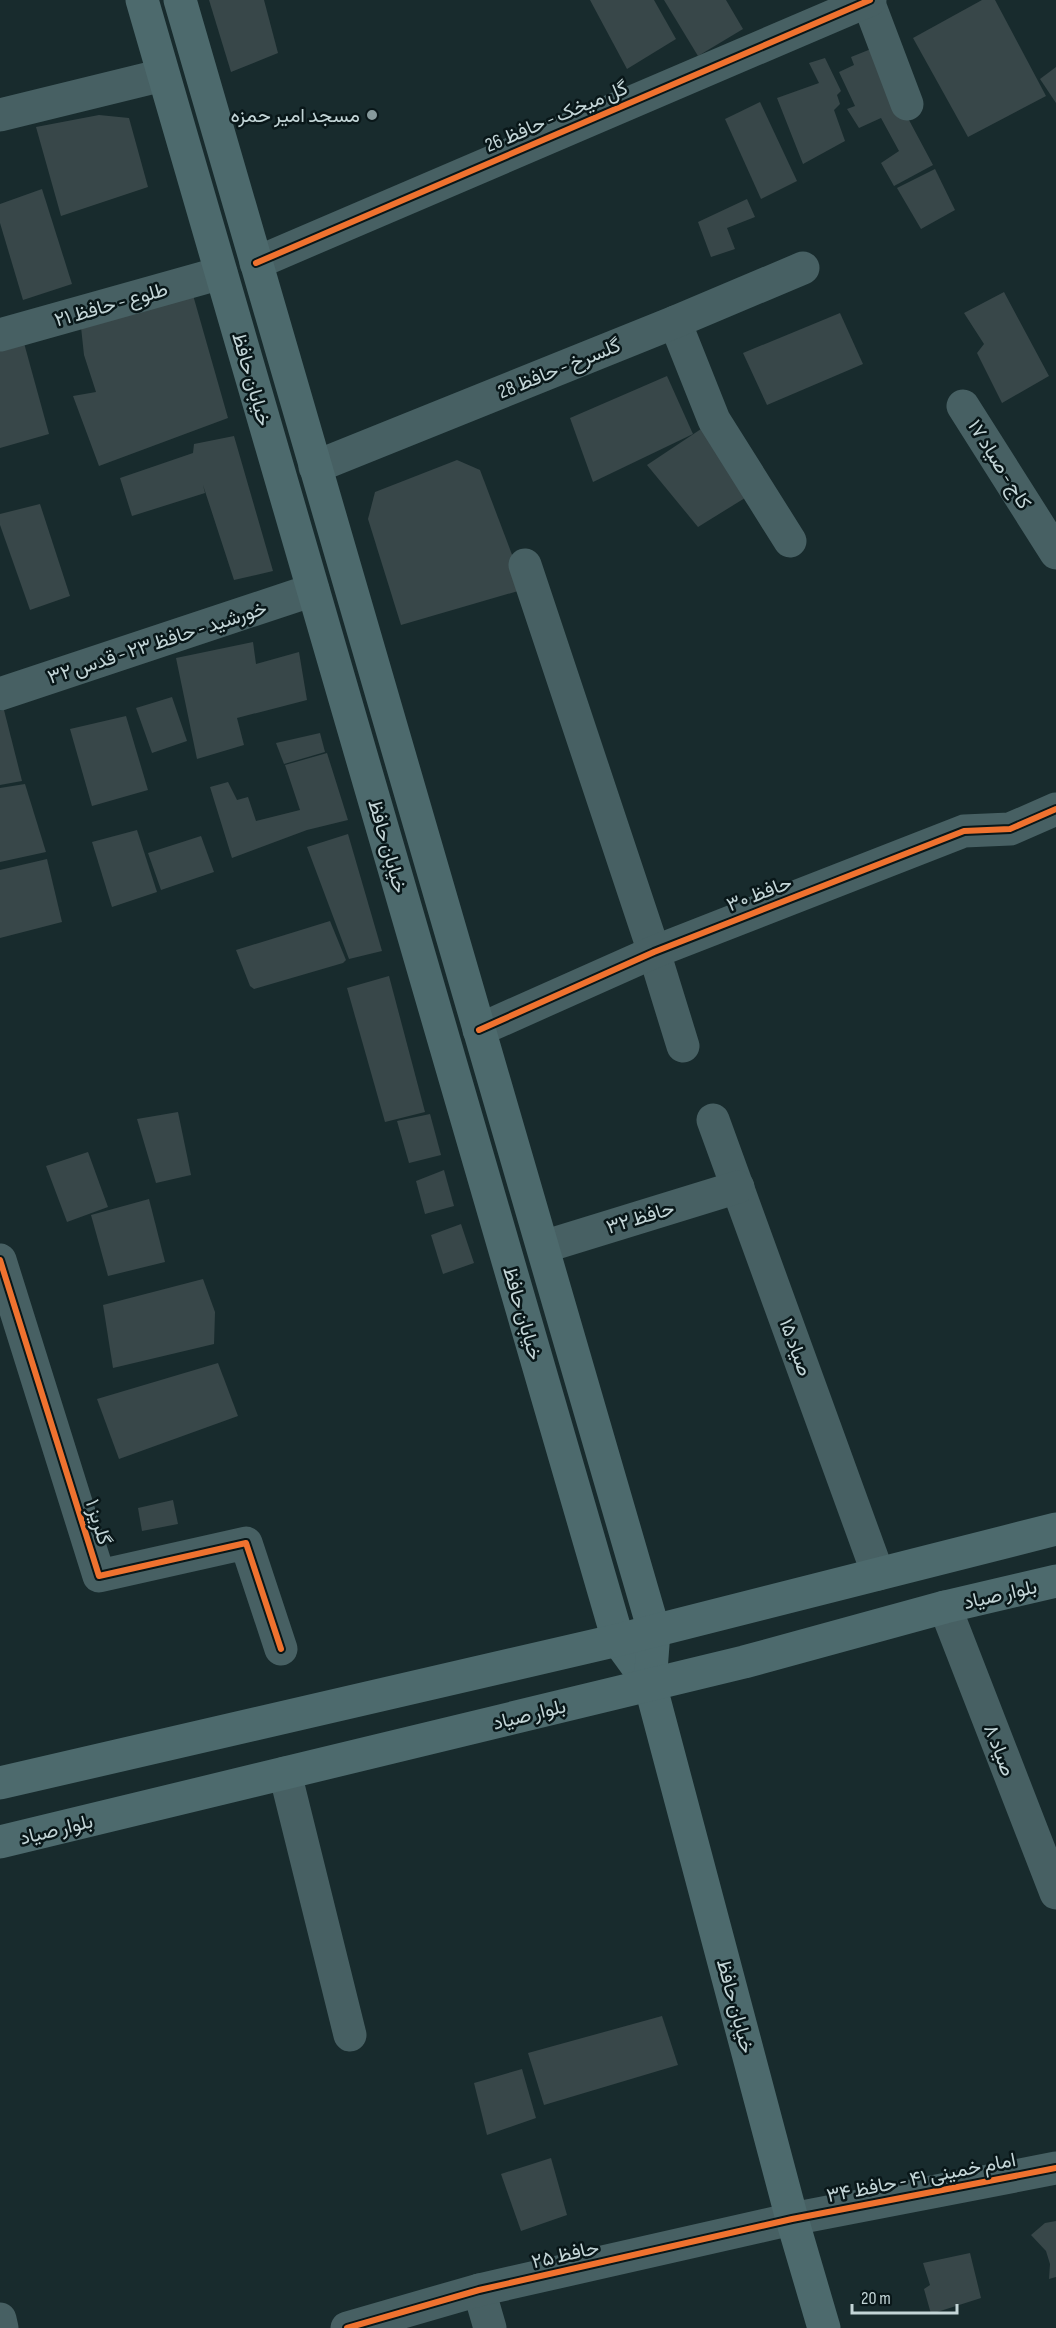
<svg xmlns="http://www.w3.org/2000/svg" width="1056" height="2328" font-family="'Sofia Sans Condensed',Vazirmatn,sans-serif">
<style>
.building{fill:#384749}
.lines{fill:none;stroke-linecap:round;stroke-linejoin:round}
.minor{stroke:#476063;stroke-width:33}
.major{stroke:#4d6a6d;stroke-width:33}
.cycleway-casing{stroke:#091719;stroke-width:10}
.cycleway{stroke:#ef722f;stroke-width:6}
.poi-dot{fill:#879a9c;stroke:#091719;stroke-width:2}
.labels{text-anchor:middle;stroke-width:5;stroke-linejoin:round;paint-order:stroke}
.poi-label{font-size:20px;fill:#c3d5d7;stroke:#091719;text-anchor:end}
.street-label{font-size:20px;fill:#c3d5d7;stroke:#091719}
</style>
<rect width="100%" height="100%" fill="#182b2d"/>
<g class="building">
<path d="M 209,0 L 264,0 L 278,53 L 231,72 Z"/>
<path d="M 590,0 L 654,0 L 676,39 L 627,69 Z"/>
<path d="M 664,0 L 726,0 L 743,29 L 698,56 Z"/>
<path d="M 982,0 L 995,0 L 1046,96 L 968,137 L 913,38 Z"/>
<path d="M 871,49 L 933,165 L 894,186 L 881,163 L 899,151 L 881,118 L 859,128 L 847,109 L 855,106 L 839,72 L 854,65 L 851,57 Z"/>
<path d="M 825,58 L 841,91 L 837,95 L 840,104 L 834,110 L 845,141 L 803,164 L 777,98 L 819,83 L 809,63 Z"/>
<path d="M 1056,67 L 1056,103 L 1040,79 Z"/>
<path d="M 760,102 L 797,181 L 761,199 L 725,119 Z"/>
<path d="M 99,115 L 129,118 L 148,187 L 61,216 L 36,127 Z"/>
<path d="M 935,169 L 955,210 L 921,229 L 897,188 Z"/>
<path d="M 42,189 L 72,284 L 23,300 L 0,223 L 0,204 Z"/>
<path d="M 747,199 L 755,217 L 727,228 L 735,249 L 711,257 L 698,222 Z"/>
<path d="M 1004,292 L 1049,376 L 1002,403 L 977,353 L 984,344 L 964,313 Z"/>
<path d="M 193,295 L 228,418 L 99,466 L 73,396 L 96,392 L 84,355 L 81,327 Z"/>
<path d="M 840,313 L 863,364 L 767,405 L 743,353 Z"/>
<path d="M 24,343 L 49,434 L 0,448 L 0,348 Z"/>
<path d="M 667,376 L 693,434 L 593,482 L 570,418 Z"/>
<path d="M 707,425 L 753,493 L 698,527 L 647,465 Z"/>
<path d="M 234,436 L 273,571 L 234,580 L 203,485 L 205,493 L 132,516 L 120,478 L 193,453 L 194,444 Z"/>
<path d="M 457,460 L 480,470 L 525,589 L 401,625 L 368,519 L 375,492 Z"/>
<path d="M 40,504 L 70,596 L 30,610 L 0,525 L 0,514 Z"/>
<path d="M 253,642 L 256,664 L 299,652 L 307,700 L 237,718 L 244,745 L 197,759 L 176,658 Z"/>
<path d="M 172,697 L 187,741 L 152,753 L 136,708 Z"/>
<path d="M 4,710 L 22,781 L 0,785 L 0,711 Z"/>
<path d="M 126,716 L 148,790 L 92,806 L 70,729 Z"/>
<path d="M 320,733 L 325,752 L 284,764 L 276,743 Z"/>
<path d="M 327,753 L 348,820 L 307,830 L 232,858 L 210,787 L 228,782 L 237,800 L 248,797 L 256,821 L 300,810 L 285,765 Z"/>
<path d="M 25,784 L 46,852 L 0,862 L 0,788 Z"/>
<path d="M 137,830 L 157,892 L 112,907 L 92,842 Z"/>
<path d="M 348,834 L 382,951 L 349,959 L 307,847 Z"/>
<path d="M 201,836 L 214,872 L 161,890 L 148,853 Z"/>
<path d="M 47,859 L 62,922 L 0,938 L 0,870 Z"/>
<path d="M 330,921 L 346,960 L 343,963 L 254,989 L 250,986 L 236,950 Z"/>
<path d="M 389,976 L 425,1112 L 385,1122 L 347,988 Z"/>
<path d="M 178,1112 L 191,1175 L 156,1183 L 137,1119 Z"/>
<path d="M 430,1114 L 441,1155 L 409,1163 L 397,1121 Z"/>
<path d="M 88,1152 L 108,1207 L 67,1222 L 46,1166 Z"/>
<path d="M 444,1170 L 454,1206 L 425,1214 L 416,1181 Z"/>
<path d="M 149,1199 L 165,1262 L 108,1276 L 91,1215 Z"/>
<path d="M 461,1224 L 474,1263 L 443,1274 L 431,1235 Z"/>
<path d="M 203,1279 L 215,1312 L 214,1344 L 113,1368 L 103,1305 Z"/>
<path d="M 218,1363 L 238,1416 L 119,1459 L 97,1399 Z"/>
<path d="M 173,1500 L 178,1524 L 142,1531 L 138,1508 Z"/>
<path d="M 662,2016 L 678,2065 L 544,2105 L 528,2053 Z"/>
<path d="M 522,2069 L 536,2118 L 487,2135 L 474,2083 Z"/>
<path d="M 551,2158 L 567,2215 L 521,2231 L 501,2174 Z"/>
<path d="M 1056,2221 L 1056,2277 L 1049,2279 L 1050,2264 L 1046,2251 L 1031,2235 L 1045,2223 Z"/>
<path d="M 970,2253 L 981,2298 L 931,2314 L 924,2289 L 930,2285 L 923,2263 Z"/>
</g>
<g class="lines">
<g class="minor">
<path d="M 868,1 L 907,104"/>
<path d="M 0,115 L 163,75"/>
<path d="M 256,263 L 870,0"/>
<path d="M 675,322 L 714,420 L 790,541"/>
<path d="M 0,335 L 221,273"/>
<path d="M 963,406 L 1056,553"/>
<path d="M 315,467 L 675,322 L 803,268"/>
<path d="M 525,565 L 654,952 L 683,1046"/>
<path d="M 0,694 L 313,590"/>
<path d="M 479,1030 L 654,952 L 964,831 L 1010,829 L 1056,809"/>
<path d="M 713,1120 L 878,1574"/>
<path d="M 543,1247 L 738,1187"/>
<path d="M 0,1260 L 99,1576 L 246,1543 L 281,1649"/>
<path d="M 945,1607 L 1056,1893"/>
<path d="M 285,1773 L 350,2035"/>
<path d="M 479,2290 L 490,2328"/>
<path d="M 0,2319 L 2,2328"/>
<path d="M 347,2328 L 479,2290 L 792,2219 L 1056,2168"/>
</g>
<g class="major">
<path d="M 142,0 L 618,1640 L 650,1684"/>
<path d="M 180,0 L 654,1631 L 650,1684 L 792,2219 L 824,2328"/>
<path d="M 0,1783 L 618,1640 L 1056,1529"/>
<path d="M 0,1842 L 744,1662 L 945,1607 L 1056,1581"/>
</g>
<g class="cycleway-casing">
<g id="cycleway">
<path d="M 256,263 L 870,0"/>
<path d="M 479,1030 L 654,952 L 964,831 L 1010,829 L 1056,809"/>
<path d="M 0,1260 L 99,1576 L 246,1543 L 281,1649"/>
<path d="M 347,2328 L 479,2290 L 792,2219 L 1056,2168"/>
</g>
</g>
<use href="#cycleway" class="cycleway"/>
</g>
<circle class="poi-dot" cx="372" cy="115" r="6"/>
<g class="labels">
<g class="poi-label">
<text x="360" y="122">مسجد امیر حمزه</text>
</g>
<g class="street-label">
<text transform="translate(556 116) rotate(-23)" y="7">گل میخک - حافظ 26</text>
<text transform="translate(111 304) rotate(-16)" y="7">طلوع - حافظ ۲۱</text>
<text transform="translate(559 368) rotate(-22)" y="7">گلسرخ - حافظ 28</text>
<text transform="translate(252 379) rotate(74)" y="7">خیابان حافظ</text>
<text transform="translate(1000 464) rotate(58)" y="7">کاج - صیاد ۱۷</text>
<text transform="translate(157 642) rotate(-18)" y="7">خورشید - حافظ ۲۳ - قدس ۳۲</text>
<text transform="translate(388 846) rotate(74)" y="7">خیابان حافظ</text>
<text transform="translate(759 893) rotate(-21)" y="7">حافظ ۳۰</text>
<text transform="translate(640 1217) rotate(-17)" y="7">حافظ ۳۲</text>
<text transform="translate(523 1313) rotate(74)" y="7">خیابان حافظ</text>
<text transform="translate(796 1347) rotate(70)" y="7">صیاد ۱۵</text>
<text transform="translate(99 1522) rotate(73)" y="7">گلریز ۱</text>
<text transform="translate(1000 1594) rotate(-13)" y="7">بلوار صیاد</text>
<text transform="translate(529 1714) rotate(-14)" y="7">بلوار صیاد</text>
<text transform="translate(1000 1750) rotate(69)" y="7">صیاد ۸</text>
<text transform="translate(56 1829) rotate(-14)" y="7">بلوار صیاد</text>
<text transform="translate(736 2006) rotate(75)" y="7">خیابان حافظ</text>
<text transform="translate(921 2177) rotate(-11)" y="7">امام خمینی ۴۱ - حافظ ۳۴</text>
<text transform="translate(565 2254) rotate(-13)" y="7">حافظ ۲۵</text>
</g>
</g>
<path d="M852 2304v9h105v-9" fill="none" stroke="#c3d5d7" stroke-width="3"/>
<text x="861" y="2304" font-size="18" fill="#c3d5d7" stroke="#091719" stroke-width="4.5" paint-order="stroke">20 m</text>
</svg>
